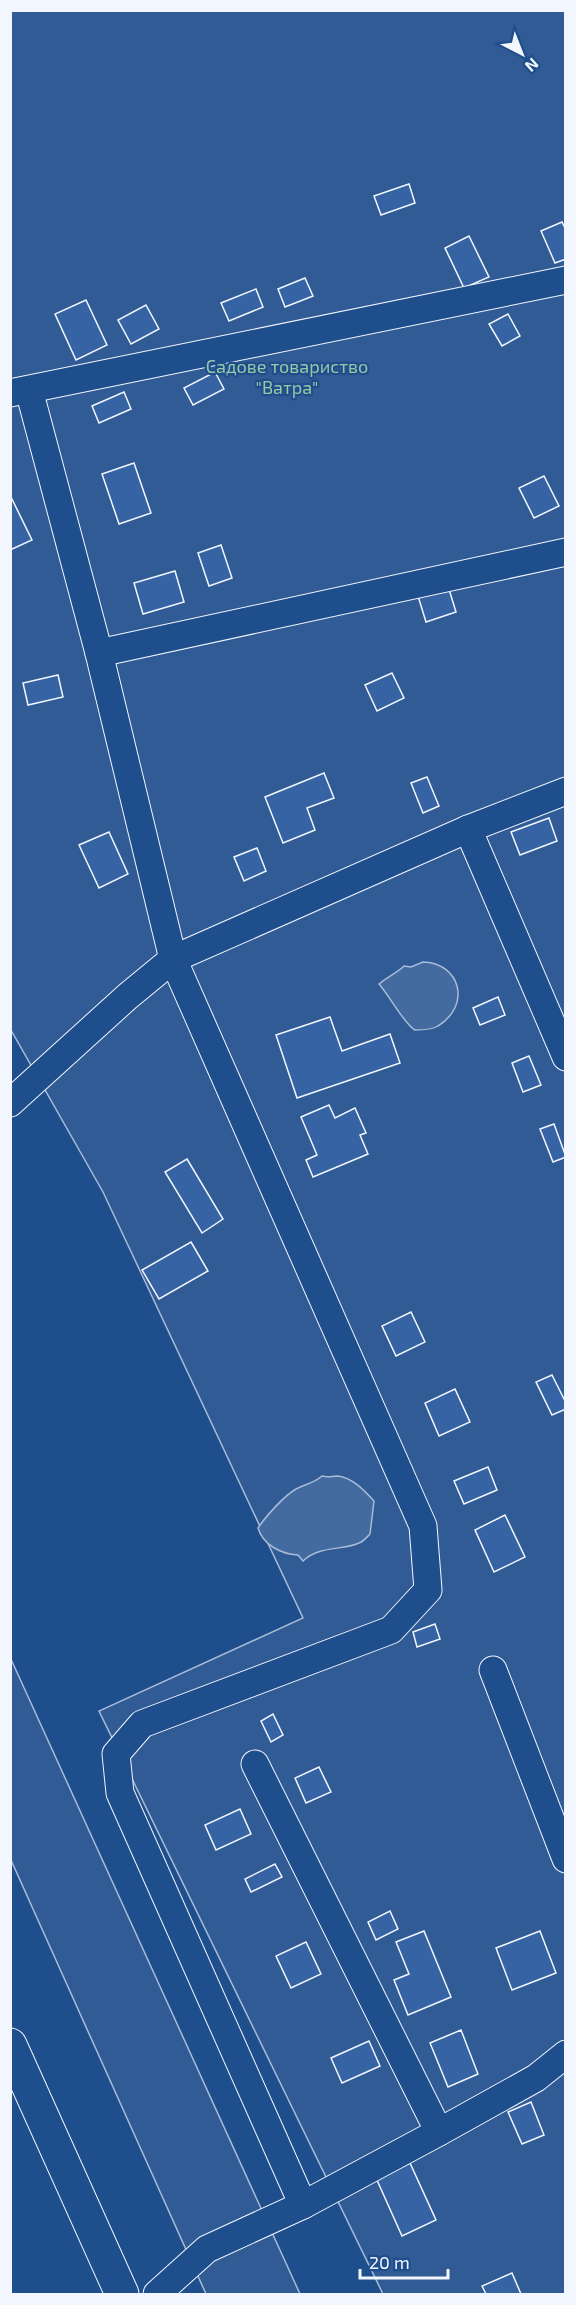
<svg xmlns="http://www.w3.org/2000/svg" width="576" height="2305" font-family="'Exo 2',sans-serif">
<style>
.built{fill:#305b95;stroke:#a8bbd7;stroke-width:1.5}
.water{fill:#446ba0;stroke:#a8bbd7;stroke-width:1.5}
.building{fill:#3563a3;stroke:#f2f6ff;stroke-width:1.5}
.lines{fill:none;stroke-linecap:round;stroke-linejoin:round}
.minor-casing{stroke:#f2f6ff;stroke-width:29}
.trunk-casing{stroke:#f2f6ff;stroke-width:35}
.minor{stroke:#1f4e8c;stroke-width:27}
.trunk{stroke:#1f4e8c;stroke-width:33}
.labels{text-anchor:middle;stroke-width:4.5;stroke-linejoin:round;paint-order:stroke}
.park-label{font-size:18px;fill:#97c8a6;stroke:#1f4e8c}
</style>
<rect width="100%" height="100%" fill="#1f4e8c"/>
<g class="built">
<path d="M 10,11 L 565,11 L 565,2294 L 383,2294 L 99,1711 L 303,1618 L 103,1192 L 11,1030 Z"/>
<path d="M 10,1657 L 300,2294 L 206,2294 L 11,1860 Z"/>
</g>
<g class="water">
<path d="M 423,962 C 460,963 472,1005 438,1026 C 432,1030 423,1030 415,1030 C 404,1024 389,995 379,984 C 387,977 397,973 404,966 L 411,967 Z"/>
<path d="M 322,1476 C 329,1478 331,1476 337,1476 C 352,1477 365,1491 374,1501 L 370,1534 C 367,1537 363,1542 359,1543 C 342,1551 320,1545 303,1561 L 298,1555 C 281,1554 263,1545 258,1528 C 266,1516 284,1496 296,1489 C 306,1484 314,1483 322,1476 Z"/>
</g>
<g class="building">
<path d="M 409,184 L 415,203 L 381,215 L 374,196 Z"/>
<path d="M 562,222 L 566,230 L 566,259 L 555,263 L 541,231 Z"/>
<path d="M 469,236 L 489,277 L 464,288 L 445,248 Z"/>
<path d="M 305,278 L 313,296 L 285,307 L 278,289 Z"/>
<path d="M 256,289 L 263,307 L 229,321 L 221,303 Z"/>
<path d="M 86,300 L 107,345 L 76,360 L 55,314 Z"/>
<path d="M 146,305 L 159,329 L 131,344 L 118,320 Z"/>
<path d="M 508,314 L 520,336 L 502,346 L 489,324 Z"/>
<path d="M 215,372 L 224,389 L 193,405 L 184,388 Z"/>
<path d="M 124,392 L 131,409 L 99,423 L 92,406 Z"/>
<path d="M 134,463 L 151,513 L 119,524 L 102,474 Z"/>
<path d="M 544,476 L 559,506 L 534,518 L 519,488 Z"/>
<path d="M 10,495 L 32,540 L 10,550 Z"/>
<path d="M 221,545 L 232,578 L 209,586 L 198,553 Z"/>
<path d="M 175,571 L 184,602 L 143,614 L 134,583 Z"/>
<path d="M 448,586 L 456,612 L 426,622 L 418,596 Z"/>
<path d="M 392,673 L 404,698 L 377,711 L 365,685 Z"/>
<path d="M 58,675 L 63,697 L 28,705 L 23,683 Z"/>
<path d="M 324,773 L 334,798 L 307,808 L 315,830 L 283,843 L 265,797 Z"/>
<path d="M 427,777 L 439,806 L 423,813 L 411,783 Z"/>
<path d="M 549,818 L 557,841 L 520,855 L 511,832 Z"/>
<path d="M 109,832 L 128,874 L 99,888 L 79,845 Z"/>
<path d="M 257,848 L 266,871 L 244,881 L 234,857 Z"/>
<path d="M 498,997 L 505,1015 L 480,1025 L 473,1008 Z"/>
<path d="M 330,1017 L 342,1051 L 390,1034 L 400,1063 L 297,1098 L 276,1035 Z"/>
<path d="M 529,1056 L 541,1085 L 523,1092 L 512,1063 Z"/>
<path d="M 329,1105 L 335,1118 L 355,1108 L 366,1133 L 360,1135 L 368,1154 L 313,1177 L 306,1160 L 317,1155 L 301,1117 Z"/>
<path d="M 554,1124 L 566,1157 L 553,1162 L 540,1129 Z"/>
<path d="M 187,1159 L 223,1219 L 202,1233 L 165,1172 Z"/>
<path d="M 191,1242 L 208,1271 L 159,1299 L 142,1270 Z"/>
<path d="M 411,1312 L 425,1342 L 396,1356 L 382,1326 Z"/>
<path d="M 552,1375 L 566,1403 L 566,1409 L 552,1415 L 536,1382 Z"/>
<path d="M 455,1389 L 470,1422 L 439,1436 L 425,1403 Z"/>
<path d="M 488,1467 L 497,1490 L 464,1504 L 454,1481 Z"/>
<path d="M 505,1515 L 525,1557 L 494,1572 L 475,1530 Z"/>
<path d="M 435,1624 L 440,1639 L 417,1647 L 413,1632 Z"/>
<path d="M 273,1714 L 283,1735 L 271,1742 L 261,1721 Z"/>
<path d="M 319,1767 L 331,1792 L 306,1803 L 295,1778 Z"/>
<path d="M 240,1809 L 251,1834 L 216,1850 L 205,1825 Z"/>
<path d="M 275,1864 L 282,1877 L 251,1892 L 245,1879 Z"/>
<path d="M 390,1911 L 398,1929 L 376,1940 L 368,1922 Z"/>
<path d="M 424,1931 L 451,1997 L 408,2015 L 394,1980 L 409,1974 L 396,1942 Z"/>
<path d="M 540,1931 L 556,1973 L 512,1990 L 496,1948 Z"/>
<path d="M 306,1942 L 321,1974 L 291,1988 L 276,1956 Z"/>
<path d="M 461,2030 L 478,2074 L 448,2087 L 430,2043 Z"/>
<path d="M 369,2041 L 380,2066 L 342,2083 L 331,2058 Z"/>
<path d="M 531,2102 L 544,2135 L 522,2144 L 508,2112 Z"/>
<path d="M 410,2163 L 436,2220 L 402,2236 L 376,2178 Z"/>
<path d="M 512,2273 L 521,2294 L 486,2294 L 482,2286 Z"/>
</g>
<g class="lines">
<g class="minor-casing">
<g id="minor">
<path d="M 29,390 L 99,653 L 173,959 L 423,1526 L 428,1590 L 391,1630 L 142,1724 L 116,1754 L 120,1793 L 303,2205"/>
<path d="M 10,393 L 566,280"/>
<path d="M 99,653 L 566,552"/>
<path d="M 468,829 L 566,1057"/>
<path d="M 10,1103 L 128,996 L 173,959 L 468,829 L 566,791"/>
<path d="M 493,1670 L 566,1859"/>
<path d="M 255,1764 L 439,2132"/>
<path d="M 157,2294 L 207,2249 L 303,2205 L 439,2132 L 536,2078 L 566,2054"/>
</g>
</g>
<g class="trunk-casing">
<path id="trunk" d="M 10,2045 L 122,2294"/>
</g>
<use href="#minor" class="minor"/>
<use href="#trunk" class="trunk"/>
</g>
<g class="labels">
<g class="park-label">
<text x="287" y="373">Садове товариство<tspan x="287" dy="21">"Ватра"</tspan></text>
</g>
</g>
<rect width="576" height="2305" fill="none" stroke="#f2f6ff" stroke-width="24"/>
<g transform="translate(522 54) rotate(138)" stroke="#1f4e8c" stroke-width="4.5" paint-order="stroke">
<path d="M0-4.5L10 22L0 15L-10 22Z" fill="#f2f6ff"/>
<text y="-9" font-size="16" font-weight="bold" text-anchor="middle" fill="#f2f6ff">N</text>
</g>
<path d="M360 2269v9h88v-9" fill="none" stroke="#f2f6ff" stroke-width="3"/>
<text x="369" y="2269" font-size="18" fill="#f2f6ff" stroke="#1f4e8c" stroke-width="4.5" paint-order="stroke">20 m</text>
</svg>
